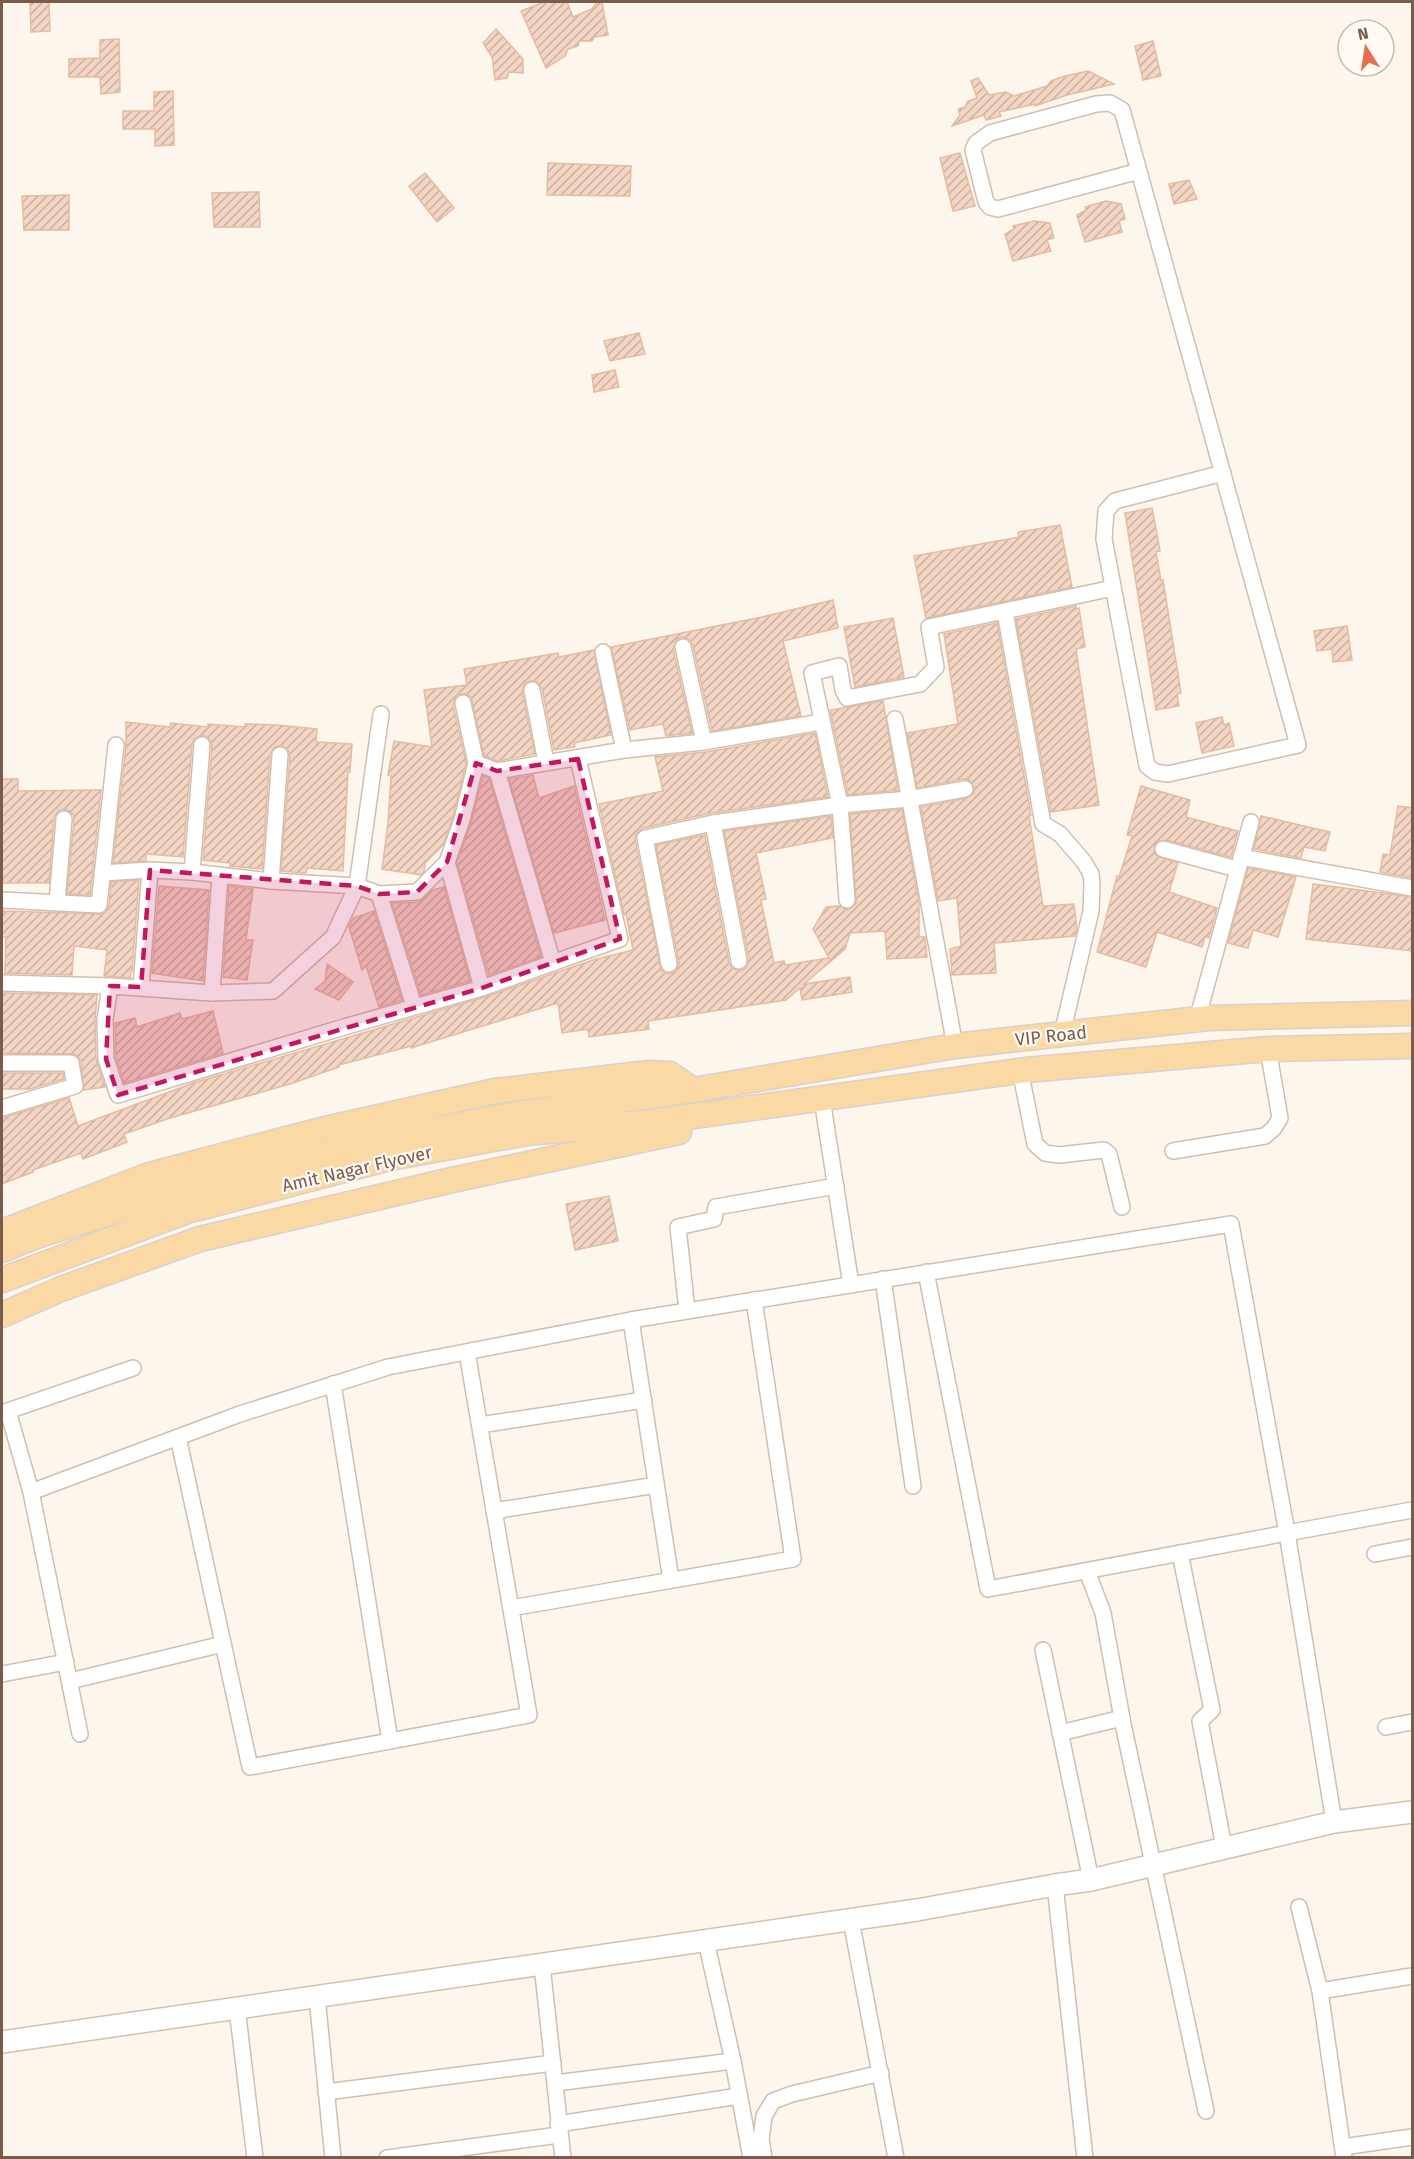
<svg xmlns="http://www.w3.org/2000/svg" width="1414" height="2159" font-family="'Fira Sans',sans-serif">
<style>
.building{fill:url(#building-hatch);stroke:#e6bba3;stroke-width:1.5}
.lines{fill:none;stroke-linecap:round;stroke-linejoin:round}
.street-casing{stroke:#d1beb0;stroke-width:18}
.secondary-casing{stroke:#d6c0b0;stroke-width:24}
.primary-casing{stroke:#dad1cd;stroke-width:27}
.street{stroke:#fff;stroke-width:15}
.secondary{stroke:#fff;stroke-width:21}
.primary{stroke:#fbd9a5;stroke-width:24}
.marked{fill:#c2185b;fill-opacity:0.2;stroke:#c2185b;stroke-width:4.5;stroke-dasharray:12 8;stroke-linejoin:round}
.labels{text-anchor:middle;stroke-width:4.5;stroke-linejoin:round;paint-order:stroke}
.street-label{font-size:18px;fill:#7a5c4d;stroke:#fffaf3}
</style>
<defs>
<pattern id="building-hatch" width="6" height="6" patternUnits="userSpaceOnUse" patternTransform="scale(1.5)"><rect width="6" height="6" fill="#f3d5c3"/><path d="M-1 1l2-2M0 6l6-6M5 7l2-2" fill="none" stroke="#cab0a1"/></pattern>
</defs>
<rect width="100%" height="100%" fill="#fdf6ec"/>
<g class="building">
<path d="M 30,2 L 49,2 L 50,31 L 31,32 Z"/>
<path d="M 544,2 L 567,2 L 573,17 L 592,9 L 597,2 L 602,2 L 608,35 L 594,37 L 592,41 L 579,41 L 578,46 L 568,49 L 565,56 L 546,68 L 521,11 Z"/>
<path d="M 496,29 L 523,59 L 523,73 L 509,72 L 507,78 L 495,80 L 492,57 L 483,43 Z"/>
<path d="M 119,39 L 120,92 L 101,94 L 100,77 L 69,77 L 69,59 L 100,58 L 100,40 Z"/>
<path d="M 1153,41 L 1161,76 L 1143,80 L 1135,46 Z"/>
<path d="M 1088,71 L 1114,84 L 1067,95 L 1035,106 L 1036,104 L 999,112 L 1001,116 L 986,120 L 984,115 L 952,126 L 960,115 L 958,109 L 965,107 L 968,101 L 977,98 L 971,81 L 978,78 L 989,95 L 1006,92 L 1014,96 L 1047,86 L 1051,81 L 1065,76 Z"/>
<path d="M 173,91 L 174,145 L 155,146 L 155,129 L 123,129 L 123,111 L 154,111 L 154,92 Z"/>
<path d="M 960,153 L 975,206 L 953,211 L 940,158 Z"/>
<path d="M 548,163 L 631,166 L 630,196 L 547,195 Z"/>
<path d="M 425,173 L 454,208 L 437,222 L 409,186 Z"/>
<path d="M 1189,180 L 1197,199 L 1174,204 L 1169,184 Z"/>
<path d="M 259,192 L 260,227 L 214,227 L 212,193 Z"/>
<path d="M 69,195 L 69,230 L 24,230 L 22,196 Z"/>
<path d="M 1106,201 L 1121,204 L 1125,219 L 1119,221 L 1122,232 L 1085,242 L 1077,215 L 1086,210 L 1085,207 Z"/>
<path d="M 1034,221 L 1050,223 L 1054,238 L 1047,240 L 1051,251 L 1013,261 L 1005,234 L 1014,229 L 1013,226 Z"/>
<path d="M 639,333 L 645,354 L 610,361 L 604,341 Z"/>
<path d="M 615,370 L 619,387 L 594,392 L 592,375 Z"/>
<path d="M 1152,508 L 1160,551 L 1156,552 L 1161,581 L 1163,580 L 1181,693 L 1177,694 L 1179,706 L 1156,710 L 1125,513 Z"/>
<path d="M 1060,525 L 1072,587 L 926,618 L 914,556 L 1019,537 L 1018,532 Z"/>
<path d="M 833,600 L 838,628 L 783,641 L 801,716 L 712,731 L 693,645 L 690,640 L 681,637 L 676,640 L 673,649 L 692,733 L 666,736 L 663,724 L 630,730 L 611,647 L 762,617 Z"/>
<path d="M 1076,606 L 1076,609 L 1079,608 L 1085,647 L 1076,649 L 1099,805 L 1051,812 L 1016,619 Z"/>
<path d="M 893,618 L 904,677 L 855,687 L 844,627 Z"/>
<path d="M 997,623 L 1031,815 L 1029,815 L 1043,906 L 1074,904 L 1077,930 L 1075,936 L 994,943 L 996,973 L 952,975 L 950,949 L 961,946 L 957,898 L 938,901 L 921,807 L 967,798 L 974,793 L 974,787 L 969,780 L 964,779 L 917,788 L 907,733 L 958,724 L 944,634 Z"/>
<path d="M 1347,626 L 1352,660 L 1333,662 L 1332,649 L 1317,651 L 1314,631 Z"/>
<path d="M 594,650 L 611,735 L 574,743 L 575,747 L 554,750 L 542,688 L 536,681 L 530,681 L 525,683 L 522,691 L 535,754 L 498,761 L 484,756 L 471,697 L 465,694 L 457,695 L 453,705 L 466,763 L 453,817 L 443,845 L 425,863 L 424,872 L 421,875 L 382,869 L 388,823 L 391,776 L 388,775 L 394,741 L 432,747 L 424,690 L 467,685 L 464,669 L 558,653 L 559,657 Z"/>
<path d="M 883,701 L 898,790 L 848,795 L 830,710 Z"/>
<path d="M 1222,717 L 1224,725 L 1229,723 L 1234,746 L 1202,753 L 1196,723 Z"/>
<path d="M 126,722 L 170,727 L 171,723 L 208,727 L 208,724 L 245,727 L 245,724 L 276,725 L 317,729 L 316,742 L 352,744 L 350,772 L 348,772 L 343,871 L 307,868 L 306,873 L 281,871 L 290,756 L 288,750 L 281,745 L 275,747 L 270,754 L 262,869 L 230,866 L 230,863 L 203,860 L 212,746 L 208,737 L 202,735 L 194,739 L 192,744 L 183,857 L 146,854 L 146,861 L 113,863 L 126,746 Z"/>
<path d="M 815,733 L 828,797 L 711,813 L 643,828 L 636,834 L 635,840 L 661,970 L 665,973 L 671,973 L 676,971 L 679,963 L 656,845 L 705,835 L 729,963 L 732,968 L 740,971 L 746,968 L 749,959 L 724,831 L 831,816 L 833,838 L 756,853 L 766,899 L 761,900 L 774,963 L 784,961 L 785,965 L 829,958 L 813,929 L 826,907 L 839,906 L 848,910 L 856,904 L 850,814 L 902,809 L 919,904 L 919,937 L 925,937 L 927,957 L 887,959 L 885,931 L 850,933 L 845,949 L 804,984 L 850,977 L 852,992 L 802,1000 L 800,988 L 786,1000 L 648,1021 L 649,1029 L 589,1037 L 588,1029 L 562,1033 L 558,1003 L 411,1048 L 411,1046 L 339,1065 L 339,1067 L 290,1084 L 170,1118 L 124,1134 L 127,1142 L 83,1159 L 81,1153 L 33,1170 L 33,1172 L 2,1184 L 2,1118 L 69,1098 L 78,1126 L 193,1083 L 485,997 L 593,960 L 633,950 L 626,914 L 624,915 L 599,804 L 663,791 L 655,757 L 706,752 Z"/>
<path d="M 533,775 L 539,798 L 574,786 L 605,920 L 554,933 L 509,779 Z"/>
<path d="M 483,776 L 489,778 L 541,957 L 489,975 L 457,862 L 471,823 Z"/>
<path d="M 2,779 L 18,779 L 18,791 L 101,790 L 90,895 L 67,894 L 74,820 L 73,814 L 65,809 L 59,810 L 54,818 L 49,883 L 2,883 Z"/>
<path d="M 1141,786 L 1190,800 L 1186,817 L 1238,831 L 1231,857 L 1166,840 L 1156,843 L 1154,851 L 1157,856 L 1178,863 L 1169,892 L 1217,908 L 1209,938 L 1205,937 L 1202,947 L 1157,932 L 1146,967 L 1097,952 L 1117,876 L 1119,877 L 1132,836 L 1127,835 Z"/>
<path d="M 1398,806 L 1413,808 L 1413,878 L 1380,872 L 1383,854 L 1390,855 Z"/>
<path d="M 1261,816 L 1330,832 L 1325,851 L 1304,847 L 1301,858 L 1254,849 Z"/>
<path d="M 1248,868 L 1296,877 L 1278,937 L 1253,930 L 1248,948 L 1228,943 Z"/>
<path d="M 139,880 L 132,971 L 131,971 L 130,978 L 104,976 L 107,950 L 74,946 L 72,975 L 5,973 L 6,937 L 2,937 L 2,911 L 103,914 L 109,907 L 111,882 Z"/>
<path d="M 1313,884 L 1413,897 L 1413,951 L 1306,939 Z"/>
<path d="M 159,886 L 209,890 L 203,981 L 152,973 Z"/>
<path d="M 229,886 L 253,889 L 246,940 L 253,940 L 247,980 L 223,977 Z"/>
<path d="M 444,887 L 470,981 L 421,995 L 392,903 L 418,902 L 433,890 Z"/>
<path d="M 374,911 L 402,1000 L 379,1007 L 366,966 L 362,970 L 349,927 L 353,918 Z"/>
<path d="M 327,964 L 353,982 L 339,1000 L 315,989 L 325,981 Z"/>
<path d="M 2,993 L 97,995 L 95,1020 L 96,1059 L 105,1087 L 84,1090 L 81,1061 L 75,1054 L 2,1053 Z"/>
<path d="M 213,1011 L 223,1053 L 124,1083 L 116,1057 L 115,1023 L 135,1018 L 137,1027 L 180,1013 L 182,1019 Z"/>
<path d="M 2,1073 L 63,1073 L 64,1079 L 30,1089 L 2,1089 Z"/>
<path d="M 609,1196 L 618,1241 L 575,1250 L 566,1204 Z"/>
</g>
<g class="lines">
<g class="street-casing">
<g id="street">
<path d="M 1139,171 L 998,209 L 990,207 L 986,202 L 973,150 L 976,143 L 990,133 L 1096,104 L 1110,103 L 1122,110 L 1298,745 L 1168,774 L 1155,772 L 1147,766 L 1104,539 L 1106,511 L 1115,501 L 1223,473"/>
<path d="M 1005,612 L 1043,824 L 1060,834 L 1084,862 L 1091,874 L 1092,884 L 1091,911 L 1062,1034"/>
<path d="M 683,647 L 704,742"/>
<path d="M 603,652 L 624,750"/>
<path d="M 532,690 L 546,762"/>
<path d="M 463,703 L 476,763"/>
<path d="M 381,714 L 357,886 L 333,937 L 273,991 L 212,993 L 110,986 L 105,1020 L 106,1059 L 118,1095 L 344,1027 L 482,988 L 620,939 L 578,759"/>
<path d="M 895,719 L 955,1046"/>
<path d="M 497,771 L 553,963"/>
<path d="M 713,823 L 739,961"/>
<path d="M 1163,849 L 1237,869"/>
<path d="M 1241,857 L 1412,888"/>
<path d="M 447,862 L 482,988"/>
<path d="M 192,872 L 202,745"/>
<path d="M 102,873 L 150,870 L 192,872 L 271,881 L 357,886 L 379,894 L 417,892 L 447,862 L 462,820 L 476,763 L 497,771 L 624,750 L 704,742 L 821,722"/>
<path d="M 271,881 L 280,755"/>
<path d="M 379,894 L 414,1006"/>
<path d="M 2,900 L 99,905 L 116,745"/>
<path d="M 847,900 L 840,805 L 812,673 L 839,666 L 843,690 L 847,698 L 920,684 L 936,667 L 929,627 L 1113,588"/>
<path d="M 57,902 L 64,819"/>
<path d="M 669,964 L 645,838 L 713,823 L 840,805 L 909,799 L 965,789"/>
<path d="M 2,983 L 110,986"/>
<path d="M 141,987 L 150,870"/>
<path d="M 212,993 L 220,875"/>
<path d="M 1197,1020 L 1251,822"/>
<path d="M 2,1063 L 71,1063 L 75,1086 L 2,1108"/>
<path d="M 1020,1070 L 1035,1144 L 1045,1153 L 1059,1155 L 1104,1150 L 1109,1154 L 1122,1207"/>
<path d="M 822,1099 L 851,1285"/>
<path d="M 1173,1151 L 1265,1136 L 1274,1128 L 1280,1118 L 1268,1049"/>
<path d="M 926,1272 L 988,1589 L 1287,1533 L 1334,1822"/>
<path d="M 883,1279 L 913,1486"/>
<path d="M 687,1311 L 678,1227 L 714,1219 L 716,1207 L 836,1186"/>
<path d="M 631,1320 L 671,1580"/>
<path d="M 333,1384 L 390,1741"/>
<path d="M 8,1411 L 31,1492 L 80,1734"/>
<path d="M 2,1413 L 133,1368"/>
<path d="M 480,1425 L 644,1400"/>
<path d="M 178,1437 L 250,1767 L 529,1715 L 467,1352"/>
<path d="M 31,1492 L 240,1414 L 388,1367 L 631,1320 L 1231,1224 L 1287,1533 L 1412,1510"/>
<path d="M 494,1511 L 656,1485"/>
<path d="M 1180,1553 L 1212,1710 L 1200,1721 L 1224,1847"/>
<path d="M 1375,1554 L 1412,1547"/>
<path d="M 1087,1571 L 1103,1613 L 1123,1724 L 1206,2111"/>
<path d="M 511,1608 L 793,1559 L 754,1300"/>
<path d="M 1043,1650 L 1091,1880"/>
<path d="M 2,1674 L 66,1662"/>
<path d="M 70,1681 L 223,1644"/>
<path d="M 1386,1727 L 1412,1722"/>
<path d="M 1060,1733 L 1122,1718"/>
<path d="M 1055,1885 L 1085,2158"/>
<path d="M 1299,1907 L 1320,1991 L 1344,2158"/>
<path d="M 851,1920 L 896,2158"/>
<path d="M 706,1941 L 733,2061 L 751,2158"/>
<path d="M 542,1965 L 563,2158"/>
<path d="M 1320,1991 L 1412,1976"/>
<path d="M 317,1997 L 333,2158"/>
<path d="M 237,2008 L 255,2158"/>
<path d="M 555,2083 L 733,2061"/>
<path d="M 326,2092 L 553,2063"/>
<path d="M 558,2124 L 739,2096"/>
<path d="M 1343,2147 L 1412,2137"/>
<path d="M 387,2158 L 559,2135"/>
<path d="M 764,2158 L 761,2139 L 764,2116 L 773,2101 L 792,2094 L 881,2073"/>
</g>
</g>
<g class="secondary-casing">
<path id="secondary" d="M 2,2042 L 917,1910 L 1055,1885 L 1091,1880 L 1334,1822 L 1412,1812"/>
</g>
<g class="primary-casing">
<g id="primary">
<path d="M 2,1232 L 149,1175 L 321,1130 L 495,1091 L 649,1073 L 670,1074 L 693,1090"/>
<path d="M 2,1250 L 34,1237 L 184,1189 L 391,1138 L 517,1114 L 693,1090 L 955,1046 L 1062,1034 L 1209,1018 L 1412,1013"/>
<path d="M 2,1280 L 187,1211 L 390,1158 L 527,1133 L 651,1122 L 1026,1070 L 1268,1049 L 1412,1046"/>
<path d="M 2,1315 L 61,1289 L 200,1239 L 452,1180 L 679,1132"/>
</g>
</g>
<use href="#street" class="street"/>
<use href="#secondary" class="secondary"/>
<use href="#primary" class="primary"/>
</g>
<path class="marked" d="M 578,759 L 620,939 L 482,988 L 118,1095 L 106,1059 L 110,986 L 141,987 L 150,870 L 357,886 L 379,894 L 417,892 L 447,862 L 476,763 L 497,771 Z"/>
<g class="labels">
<g class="street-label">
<text transform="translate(1051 1036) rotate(-6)" y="6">VIP Road</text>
<text transform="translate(357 1169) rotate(-13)" y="6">Amit Nagar Flyover</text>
</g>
</g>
<rect width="1414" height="2159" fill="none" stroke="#7a5c4d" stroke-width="6"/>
<g transform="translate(1366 48) rotate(348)"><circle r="28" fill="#fffaf3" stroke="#cabbb1" stroke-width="1.5"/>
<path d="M0-4.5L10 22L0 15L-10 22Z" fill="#e76f51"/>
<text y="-9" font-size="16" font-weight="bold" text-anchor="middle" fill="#7a5c4d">N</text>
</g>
</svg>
